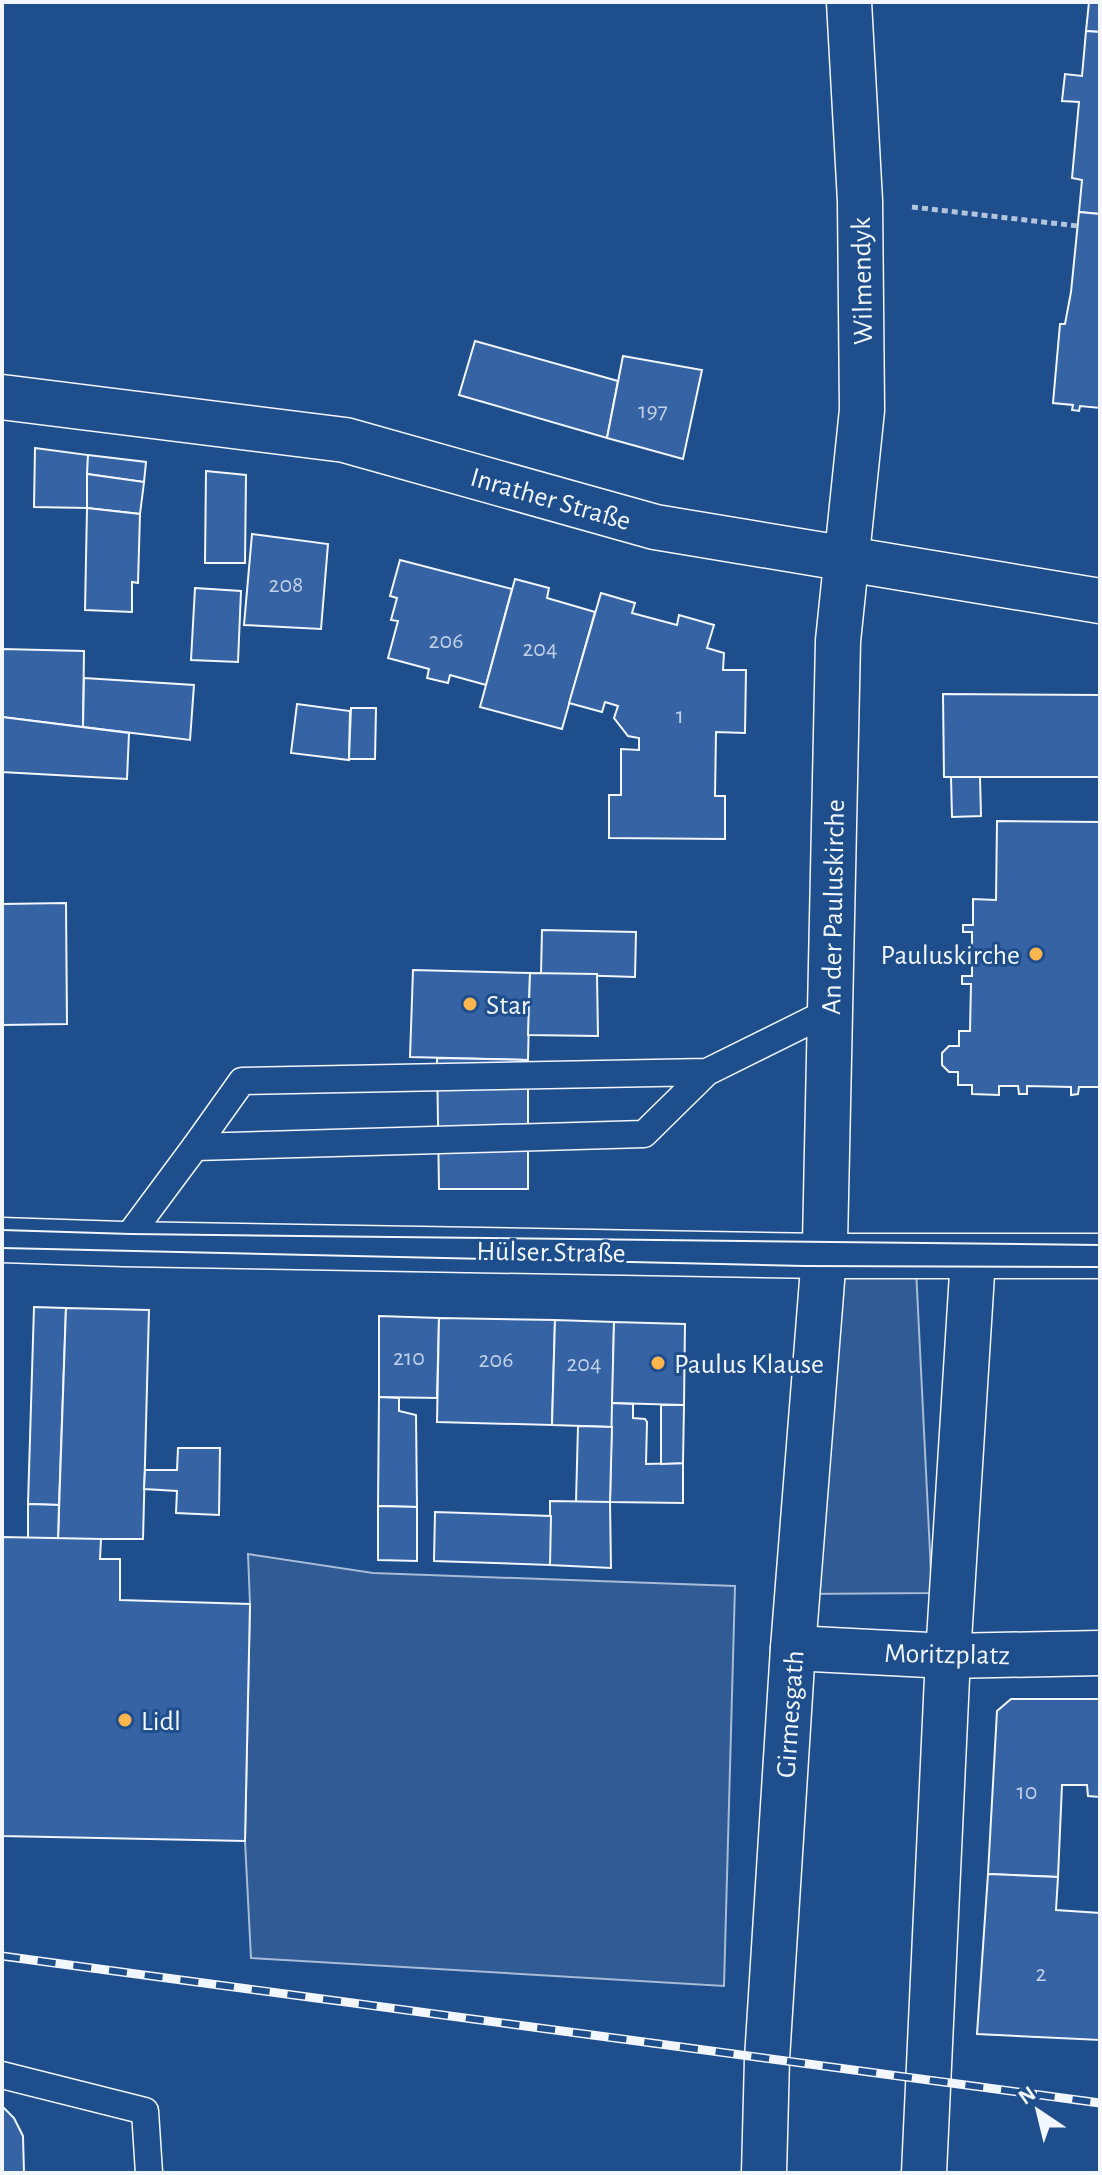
<svg xmlns="http://www.w3.org/2000/svg" width="1102" height="2175" font-family="'Alegreya Sans',sans-serif">
<style>
.built{fill:#305b95;stroke:#a8bbd7;stroke-width:2}
.building{fill:#3563a3;stroke:#f2f6ff;stroke-width:2}
.lines{fill:none;stroke-linecap:round;stroke-linejoin:round}
.service-casing{stroke:#f2f6ff;stroke-width:29}
.minor-casing{stroke:#f2f6ff;stroke-width:47}
.tertiary-casing{stroke:#f2f6ff;stroke-width:47}
.path{stroke:#b3c4dc;stroke-width:5;stroke-dasharray:6 4;stroke-linecap:butt}
.service{stroke:#1f4e8c;stroke-width:26}
.minor{stroke:#1f4e8c;stroke-width:44}
.tertiary{stroke:#1f4e8c;stroke-width:44}
.tram{stroke:#f2f6ff;stroke-width:2}
.rail-casing{stroke:#f2f6ff;stroke-width:9}
.rail{stroke:#1f4e8c;stroke-width:6;stroke-dasharray:18;stroke-linecap:butt}
.poi-dot{fill:#ffb74d;stroke:#1f4e8c;stroke-width:3}
.labels{text-anchor:middle;stroke-width:6;stroke-linejoin:round;paint-order:stroke}
.number-label{font-size:24px;fill:#c3d1e8}
.street-label{font-size:28px;fill:#f2f6ff;stroke:#1f4e8c}
.poi-label{font-size:28px;fill:#f2f6ff;stroke:#1f4e8c;text-anchor:start}
</style>
<rect width="100%" height="100%" fill="#1f4e8c"/>
<g class="built">
<path d="M 916,1269 L 932,1593 L 801,1594 L 829,1273 Z"/>
<path d="M 248,1554 L 373,1573 L 735,1586 L 724,1986 L 251,1958 L 245,1841 L 250,1604 Z"/>
</g>
<g class="building">
<path d="M 1089,2 L 1100,2 L 1100,32 L 1086,31 Z"/>
<path d="M 1086,31 L 1100,32 L 1100,214 L 1079,212 L 1082,180 L 1072,178 L 1079,102 L 1062,101 L 1065,74 L 1082,76 Z"/>
<path d="M 1079,212 L 1100,214 L 1100,408 L 1080,406 L 1079,411 L 1072,410 L 1073,405 L 1053,403 L 1060,324 L 1065,324 L 1071,292 Z"/>
<path d="M 475,341 L 618,381 L 607,438 L 459,395 Z"/>
<path d="M 623,356 L 702,370 L 683,459 L 607,438 Z"/>
<path d="M 35,448 L 88,455 L 87,508 L 34,507 Z"/>
<path d="M 88,455 L 146,462 L 144,482 L 87,474 Z"/>
<path d="M 206,471 L 246,475 L 245,563 L 205,563 Z"/>
<path d="M 87,474 L 144,482 L 140,514 L 87,508 Z"/>
<path d="M 87,508 L 140,514 L 138,583 L 132,582 L 132,612 L 85,610 Z"/>
<path d="M 252,534 L 328,544 L 321,629 L 244,625 Z"/>
<path d="M 400,560 L 512,589 L 486,685 L 450,675 L 448,683 L 427,678 L 429,669 L 388,658 L 398,621 L 391,620 L 397,598 L 390,596 Z"/>
<path d="M 515,579 L 549,588 L 547,598 L 595,612 L 562,729 L 480,707 Z"/>
<path d="M 195,588 L 241,591 L 238,662 L 191,660 Z"/>
<path d="M 601,593 L 635,603 L 632,613 L 677,625 L 679,615 L 714,625 L 707,648 L 724,653 L 723,670 L 746,670 L 745,733 L 716,732 L 715,796 L 725,796 L 725,839 L 609,838 L 609,795 L 621,795 L 621,749 L 639,750 L 639,738 L 628,736 L 614,718 L 618,706 L 605,702 L 602,712 L 569,703 Z"/>
<path d="M 2,649 L 84,651 L 83,727 L 2,717 Z"/>
<path d="M 84,678 L 194,685 L 190,740 L 83,727 Z"/>
<path d="M 943,694 L 1100,695 L 1100,777 L 944,777 Z"/>
<path d="M 297,704 L 350,711 L 349,760 L 291,753 Z"/>
<path d="M 351,708 L 376,708 L 375,759 L 349,759 Z"/>
<path d="M 2,717 L 129,733 L 127,779 L 2,772 Z"/>
<path d="M 951,777 L 980,777 L 981,816 L 952,817 Z"/>
<path d="M 997,821 L 1100,822 L 1100,1087 L 1079,1087 L 1078,1094 L 1071,1095 L 1071,1087 L 1027,1086 L 1027,1094 L 1019,1094 L 1018,1086 L 999,1086 L 999,1095 L 972,1094 L 972,1085 L 958,1085 L 958,1072 L 949,1072 L 942,1065 L 942,1053 L 949,1046 L 959,1046 L 959,1031 L 970,1031 L 971,984 L 962,984 L 962,976 L 972,976 L 972,932 L 963,932 L 963,925 L 973,925 L 973,899 L 996,900 Z"/>
<path d="M 66,903 L 67,1024 L 2,1025 L 2,904 Z"/>
<path d="M 542,930 L 636,932 L 635,977 L 541,974 Z"/>
<path d="M 413,970 L 530,973 L 528,1060 L 410,1057 Z"/>
<path d="M 530,973 L 597,974 L 598,1036 L 528,1035 Z"/>
<path d="M 437,1058 L 528,1060 L 528,1189 L 439,1189 Z"/>
<path d="M 34,1307 L 66,1308 L 59,1505 L 28,1504 Z"/>
<path d="M 66,1308 L 149,1310 L 143,1539 L 58,1539 Z"/>
<path d="M 379,1316 L 439,1318 L 437,1398 L 379,1397 Z"/>
<path d="M 439,1318 L 555,1320 L 552,1425 L 437,1422 Z"/>
<path d="M 555,1320 L 614,1322 L 612,1427 L 552,1425 Z"/>
<path d="M 614,1322 L 685,1324 L 684,1405 L 612,1403 Z"/>
<path d="M 379,1397 L 399,1398 L 399,1411 L 416,1415 L 417,1507 L 378,1506 Z"/>
<path d="M 612,1403 L 633,1404 L 633,1418 L 645,1419 L 647,1422 L 646,1464 L 683,1463 L 683,1503 L 610,1502 Z"/>
<path d="M 661,1405 L 684,1405 L 683,1463 L 661,1464 Z"/>
<path d="M 578,1426 L 612,1427 L 610,1502 L 576,1502 Z"/>
<path d="M 178,1448 L 220,1448 L 219,1515 L 176,1513 L 177,1491 L 144,1489 L 145,1470 L 177,1470 Z"/>
<path d="M 550,1501 L 610,1502 L 611,1568 L 550,1565 Z"/>
<path d="M 28,1504 L 59,1505 L 58,1539 L 28,1538 Z"/>
<path d="M 378,1506 L 417,1507 L 417,1561 L 378,1560 Z"/>
<path d="M 435,1512 L 551,1516 L 550,1565 L 434,1561 Z"/>
<path d="M 2,1537 L 101,1539 L 100,1559 L 120,1559 L 120,1600 L 250,1604 L 245,1841 L 2,1836 Z"/>
<path d="M 1011,1699 L 1100,1699 L 1100,1797 L 1088,1796 L 1087,1785 L 1062,1785 L 1058,1877 L 988,1874 L 997,1711 Z"/>
<path d="M 988,1874 L 1058,1877 L 1056,1910 L 1100,1913 L 1100,2040 L 977,2034 Z"/>
<path d="M 2,2106 L 14,2118 L 23,2136 L 24,2173 L 2,2173 Z"/>
</g>
<g class="lines">
<g class="service-casing">
<g id="service">
<path d="M 707,1072 L 644,1134 L 195,1147 L 242,1081 L 707,1072 L 830,1011"/>
<path d="M 123,1244 L 195,1147"/>
<path d="M 2,2075 L 145,2111 L 149,2173"/>
</g>
</g>
<g class="minor-casing">
<g id="minor">
<path d="M 2,397 L 345,440 L 655,527 L 1100,601"/>
<path d="M 793,1648 L 948,1656 L 1100,1653"/>
<path d="M 764,2173 L 767,2059 L 793,1648 L 825,1243 L 838,641 L 862,410 L 860,201 L 849,2"/>
<path d="M 924,2173 L 948,1656 L 973,1258"/>
</g>
</g>
<g class="tertiary-casing">
<path id="tertiary" d="M 2,1240 L 123,1244 L 824,1256 L 1100,1256"/>
</g>
<path class="path" d="M 912,207 L 1078,226"/>
<use href="#service" class="service"/>
<use href="#minor" class="minor"/>
<use href="#tertiary" class="tertiary"/>
<g class="tram">
<path d="M 2,1230 L 131,1234 L 1100,1245"/>
<path d="M 2,1248 L 804,1266 L 1100,1267"/>
</g>
<g class="rail-casing">
<path id="rail" d="M 2,1956 L 1100,2103"/>
</g>
<use href="#rail" class="rail"/>
</g>
<g class="poi-dot">
<circle cx="1036" cy="954" r="8"/>
<circle cx="470" cy="1004" r="8"/>
<circle cx="658" cy="1363" r="8"/>
<circle cx="125" cy="1720" r="8"/>
</g>
<g class="labels">
<g class="number-label">
<text x="653" y="418">197</text>
<text x="286" y="592">208</text>
<text x="446" y="648">206</text>
<text x="540" y="656">204</text>
<text x="680" y="723">1</text>
<text x="409" y="1365">210</text>
<text x="496" y="1367">206</text>
<text x="584" y="1371">204</text>
<text x="1027" y="1799">10</text>
<text x="1041" y="1981">2</text>
</g>
<g class="street-label">
<text transform="translate(861 281) rotate(-91)" y="10">Wilmendyk</text>
<text transform="translate(551 498) rotate(16)" y="10">Inrather Straße</text>
<text transform="translate(832 907) rotate(-89)" y="10">An der Pauluskirche</text>
<text transform="translate(551 1251) rotate(1)" y="10">Hülser Straße</text>
<text transform="translate(947 1653) rotate(1)" y="10">Moritzplatz</text>
<text transform="translate(789 1714) rotate(-86)" y="10">Girmesgath</text>
</g>
<g class="poi-label">
<text x="1020" y="964" text-anchor="end">Pauluskirche</text>
<text x="486" y="1014">Star</text>
<text x="674" y="1373">Paulus Klause</text>
<text x="141" y="1730">Lidl</text>
</g>
</g>
<rect width="1102" height="2175" fill="none" stroke="#f2f6ff" stroke-width="8"/>
<g transform="translate(1038 2111) rotate(325)" stroke="#1f4e8c" stroke-width="6" paint-order="stroke">
<path d="M0-6L14 30L0 20L-14 30Z" fill="#f2f6ff"/>
<text y="-12" font-size="22" font-weight="bold" text-anchor="middle" fill="#f2f6ff">N</text>
</g>
</svg>
